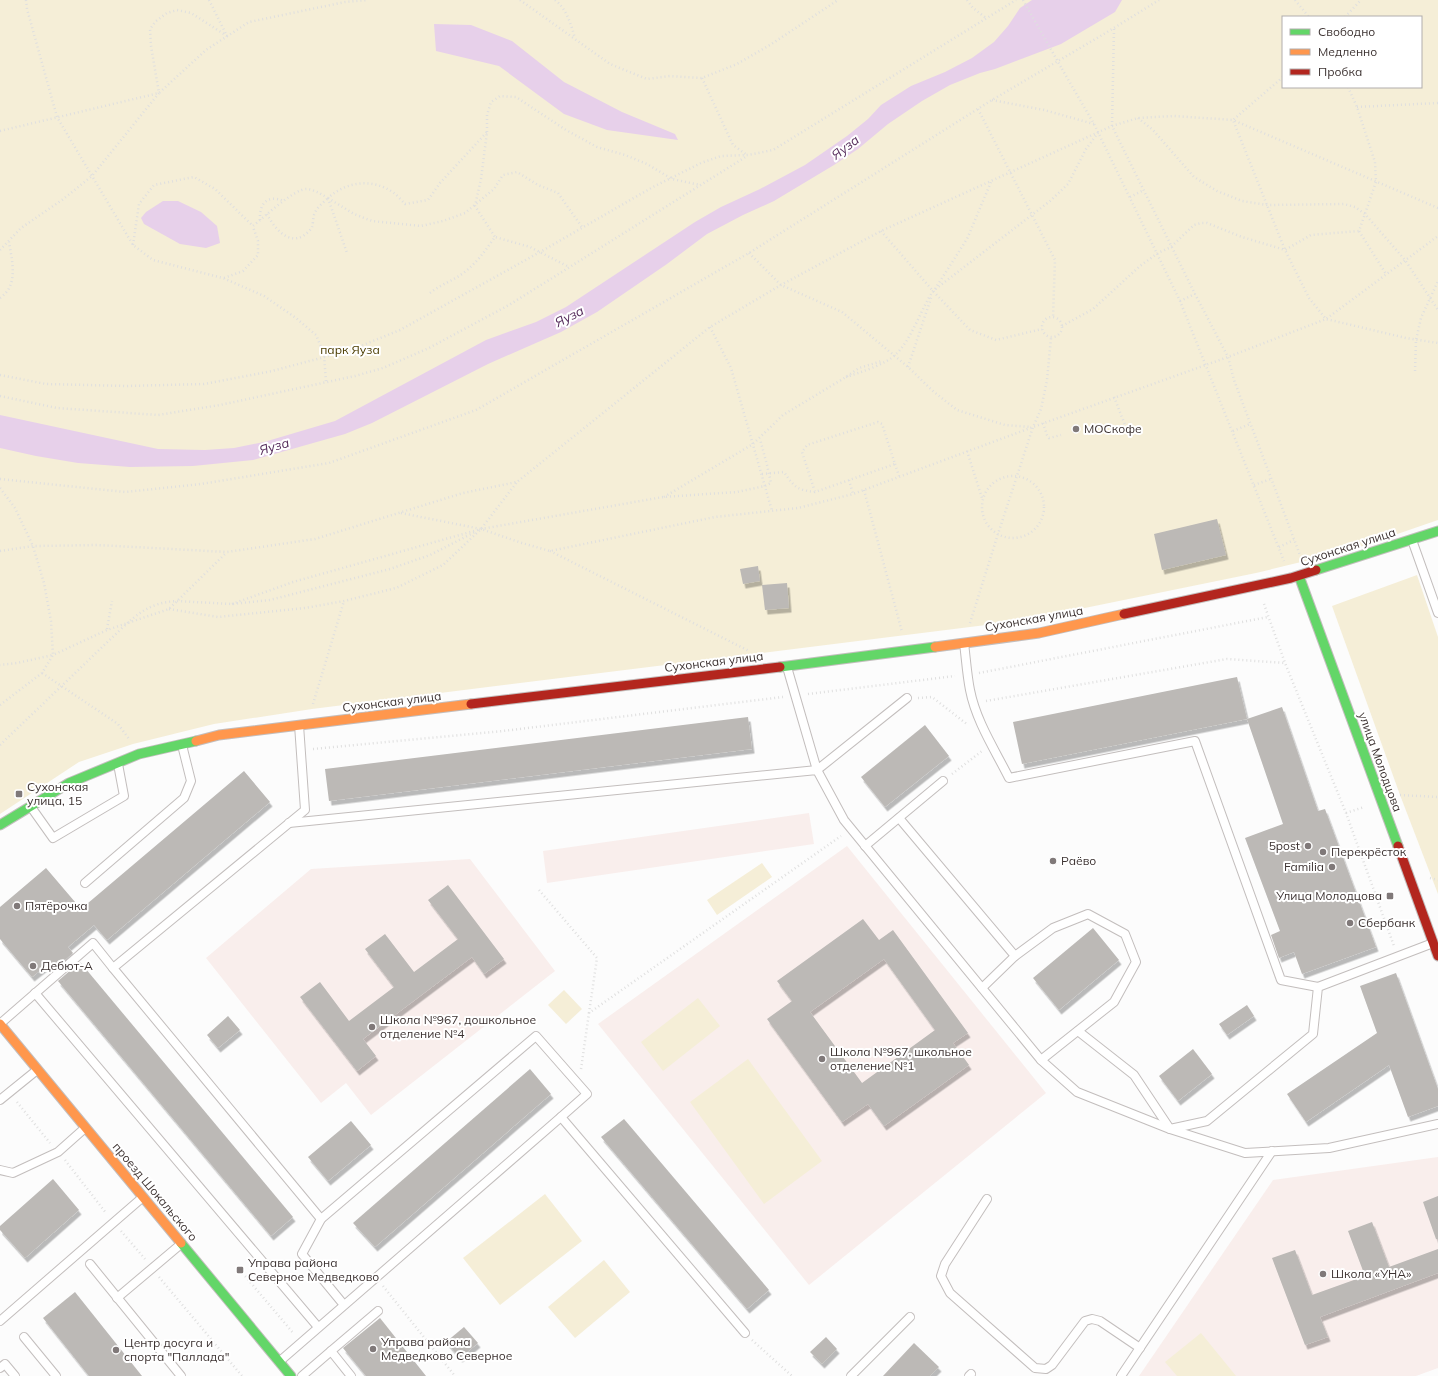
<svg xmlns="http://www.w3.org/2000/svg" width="1438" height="1376" font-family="Mulish,sans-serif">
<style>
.built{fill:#f9eeec}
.green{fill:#f5eed7;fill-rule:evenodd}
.water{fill:#e7d0ea}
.building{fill:#bcb9b6;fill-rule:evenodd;filter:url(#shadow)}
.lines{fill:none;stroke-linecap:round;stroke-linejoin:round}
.lane-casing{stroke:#c3bebd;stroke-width:10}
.fast-casing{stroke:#c3bebd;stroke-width:11}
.slow-casing{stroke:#c3bebd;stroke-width:11}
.jam-casing{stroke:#c3bebd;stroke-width:11}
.path{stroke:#dfdfdf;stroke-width:2.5;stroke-dasharray:1 3;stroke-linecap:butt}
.lane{stroke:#fff;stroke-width:8}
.fast{stroke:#63d668;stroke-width:9}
.slow{stroke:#ff974d;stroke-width:9}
.jam{stroke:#b3261e;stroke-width:9}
.path-bridge{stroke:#dfdfdf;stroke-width:2.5;stroke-dasharray:1 3;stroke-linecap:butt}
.poi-dot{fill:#807979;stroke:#fff;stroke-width:1.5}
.labels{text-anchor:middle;stroke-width:4;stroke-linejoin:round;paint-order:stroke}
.park-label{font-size:12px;fill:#4b3c00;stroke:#fff}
.poi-label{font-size:12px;fill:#3d3332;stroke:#fff;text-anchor:start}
.street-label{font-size:12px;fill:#3d3332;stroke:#fff}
.water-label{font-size:13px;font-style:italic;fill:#542a5a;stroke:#fff}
</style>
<defs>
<filter id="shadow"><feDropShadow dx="2.5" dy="4.5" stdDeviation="0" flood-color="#0004"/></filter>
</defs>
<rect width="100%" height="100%" fill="#fcfcfc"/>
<g class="built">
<path d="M 809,813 L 814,844 L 547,883 L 543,851 Z"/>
<path d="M 847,846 L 1046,1093 L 809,1285 L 598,1024 Z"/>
<path d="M 470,859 L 555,971 L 371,1115 L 346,1083 L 321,1103 L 206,958 L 311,869 Z"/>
<path d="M 1438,1157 L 1438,1368 L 1416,1376 L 1139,1376 L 1273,1180 Z"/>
</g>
<g class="green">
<path d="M 0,0 L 1438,0 L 1438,520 L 1351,550 L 1256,573 L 1026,620 L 312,709 L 214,724 L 133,744 L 79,762 L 0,814 ZM 1283,17 L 1421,17 L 1421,87 L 1283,87 Z"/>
<path d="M 1417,575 L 1438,637 L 1438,894 L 1400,795 L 1332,606 Z"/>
<path d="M 762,863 L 772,877 L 717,915 L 707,900 Z"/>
<path d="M 564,990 L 582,1009 L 566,1024 L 548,1005 Z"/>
<path d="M 698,998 L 720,1026 L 663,1071 L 641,1042 Z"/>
<path d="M 748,1059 L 822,1161 L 764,1204 L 690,1102 Z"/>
<path d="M 545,1194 L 582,1241 L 500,1305 L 463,1258 Z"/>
<path d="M 604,1260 L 630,1292 L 575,1338 L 548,1307 Z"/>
<path d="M 1201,1333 L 1236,1376 L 1177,1376 L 1165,1362 Z"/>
</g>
<g class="water">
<path d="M 1032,0 L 1122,0 L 1115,12 L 1061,44 L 995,69 L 980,73 L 950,85 L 922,101 L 888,124 L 858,149 L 834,165 L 774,201 L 743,215 L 707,234 L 667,264 L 597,312 L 561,332 L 488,364 L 372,423 L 345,434 L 253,460 L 193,466 L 130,467 L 78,463 L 36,456 L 0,448 L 0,415 L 158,449 L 205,450 L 234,448 L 264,442 L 335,421 L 486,340 L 536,322 L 566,307 L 695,222 L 721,207 L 760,189 L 805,165 L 847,136 L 868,119 L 881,105 L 911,86 L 945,72 L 972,58 L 994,42 L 1008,26 L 1020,8 Z"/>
<path d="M 434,24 L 471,25 L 512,41 L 564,82 L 622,112 L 675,134 L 678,140 L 607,130 L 564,114 L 499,66 L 436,51 Z"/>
<path d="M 163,201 L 178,201 L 201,212 L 217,226 L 220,243 L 206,248 L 180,244 L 144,224 L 141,218 L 146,212 Z"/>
</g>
<g class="building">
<path d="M 1217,519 L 1226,555 L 1162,570 L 1154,534 Z"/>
<path d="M 758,566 L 760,581 L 743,584 L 740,569 Z"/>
<path d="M 787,583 L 789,608 L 765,610 L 762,585 Z"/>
<path d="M 1237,677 L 1247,719 L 1022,764 L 1013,722 Z"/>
<path d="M 1282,707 L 1318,811 L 1325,809 L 1376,947 L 1302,974 L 1294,952 L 1279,958 L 1271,935 L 1280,931 L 1245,838 L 1283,824 L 1247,719 Z"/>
<path d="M 748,717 L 752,749 L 329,801 L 325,769 Z"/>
<path d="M 925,725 L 949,756 L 885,807 L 861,777 Z"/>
<path d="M 244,771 L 270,802 L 107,940 L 94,925 L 68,947 L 73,953 L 51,972 L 46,966 L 32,977 L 0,939 L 0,907 L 46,868 L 81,909 Z"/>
<path d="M 448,885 L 504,959 L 484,974 L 472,957 L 363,1039 L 376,1056 L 357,1071 L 300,997 L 320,982 L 349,1021 L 394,987 L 365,949 L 385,934 L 414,972 L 458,939 L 428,900 Z"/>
<path d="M 863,919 L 879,940 L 893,930 L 968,1033 L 953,1043 L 969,1065 L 884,1126 L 868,1104 L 842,1122 L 767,1019 L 792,1001 L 777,981 ZM 884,959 L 935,1030 L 862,1083 L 810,1012 Z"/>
<path d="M 1093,928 L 1119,960 L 1059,1010 L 1033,978 Z"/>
<path d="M 80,962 L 293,1217 L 271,1236 L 58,981 Z"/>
<path d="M 1396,973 L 1438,1089 L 1438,1106 L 1408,1117 L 1389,1065 L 1306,1122 L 1287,1094 L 1377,1033 L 1360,986 Z"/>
<path d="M 1247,1005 L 1254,1016 L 1227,1035 L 1219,1024 Z"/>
<path d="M 228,1016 L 240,1030 L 218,1048 L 207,1035 Z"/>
<path d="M 1193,1049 L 1212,1074 L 1178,1101 L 1159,1076 Z"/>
<path d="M 530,1069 L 551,1094 L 375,1247 L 353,1223 Z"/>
<path d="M 624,1119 L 769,1290 L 747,1309 L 601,1137 Z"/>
<path d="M 351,1121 L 371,1145 L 328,1181 L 308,1157 Z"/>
<path d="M 53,1179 L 79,1210 L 25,1258 L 0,1230 L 0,1226 Z"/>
<path d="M 1438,1196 L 1438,1239 L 1436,1239 L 1423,1202 Z"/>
<path d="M 1372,1222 L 1389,1267 L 1438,1249 L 1438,1273 L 1320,1317 L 1328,1337 L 1305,1345 L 1272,1258 L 1295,1250 L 1312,1295 L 1365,1276 L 1348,1231 Z"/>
<path d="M 75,1292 L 142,1376 L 89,1376 L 43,1318 Z"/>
<path d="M 380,1318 L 426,1376 L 366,1376 L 343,1348 Z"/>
<path d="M 464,1327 L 478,1343 L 460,1358 L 446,1342 Z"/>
<path d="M 826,1337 L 837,1349 L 822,1364 L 810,1352 Z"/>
<path d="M 914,1343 L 939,1367 L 930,1376 L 883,1376 Z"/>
</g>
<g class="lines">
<g class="lane-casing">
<g id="lane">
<path d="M 1412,540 L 1438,613"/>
<path d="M 964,643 C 966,659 967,675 970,690 C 976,721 995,750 1009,778 L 1195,741 L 1281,980 L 1318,987"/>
<path d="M 787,667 L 817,770 L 907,698"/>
<path d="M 299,725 L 305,810 L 113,968 L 321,1219"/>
<path d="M 31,807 L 53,838 L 124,796 L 118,764"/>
<path d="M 899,818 L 1015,956 L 982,988"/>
<path d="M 289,823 L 817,770 L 844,820 L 1041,1060 L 1077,1092 L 1170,1129 L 1207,1121 L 1313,1034 L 1318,987 L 1433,943"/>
<path d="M 865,846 L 943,781"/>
<path d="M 85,883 L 184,798 L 191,781 L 182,745"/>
<path d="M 1015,956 L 1053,928 L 1088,914 L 1125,934 L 1136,962 L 1114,1002 L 1041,1060"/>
<path d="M 35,993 L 318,1327"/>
<path d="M 1,1023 L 93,943 L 113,968"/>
<path d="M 1078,1031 L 1134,1075 L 1170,1129 L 1245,1153 L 1329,1148 L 1438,1124"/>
<path d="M 0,1100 L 37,1070"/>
<path d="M 561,1117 L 745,1333"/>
<path d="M 0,1170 L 13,1173 L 58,1152 L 85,1128"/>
<path d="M 987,1199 L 945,1264 L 941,1276 L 950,1293 L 1035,1368 L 1046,1369 L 1052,1365 L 1085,1321 L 1092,1319 L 1100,1321 L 1140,1348"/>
<path d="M 90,1264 L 181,1376"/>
<path d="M 117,1298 L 181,1244"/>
<path d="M 0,1321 L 143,1197"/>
<path d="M 24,1337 L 56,1376"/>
<path d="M 331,1351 L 378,1311"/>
<path d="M 280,1361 L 561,1117 L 587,1094 L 536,1036 L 321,1219 L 302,1254 L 344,1305"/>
<path d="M 0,1368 L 5,1364 L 15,1376"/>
<path d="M 302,1376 L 331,1351 L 351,1376"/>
<path d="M 851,1376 L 910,1317"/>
<path d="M 969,1376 L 971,1374"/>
<path d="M 1121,1376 L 1272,1151"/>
</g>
</g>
<g class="fast-casing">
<g id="fast">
<path d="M 1316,570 L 1438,531"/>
<path d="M 1299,576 L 1398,846"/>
<path d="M 780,667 L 935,647"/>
<path d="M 0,825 L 69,783 L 139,754 L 196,741"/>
<path d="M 181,1243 L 291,1376"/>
</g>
</g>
<g class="slow-casing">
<g id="slow">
<path d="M 935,647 L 1039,633 L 1124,614"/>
<path d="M 196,741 L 219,735 L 471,704"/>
<path d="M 0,1024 L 181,1243"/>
</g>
</g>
<g class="jam-casing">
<g id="jam">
<path d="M 1124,614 L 1291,578 L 1316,570"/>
<path d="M 471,704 L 780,667"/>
<path d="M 1398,846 L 1438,956"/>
</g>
</g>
<g class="path">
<path d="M 26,0 L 27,9 L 57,117 L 133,245 L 153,260 L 223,278 L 264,296 L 296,318 L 316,335 L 324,354 L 326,382"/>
<path d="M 209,0 L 227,36"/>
<path d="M 520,0 L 610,64 L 647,79 L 670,76 L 702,78 L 737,64 L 770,45 L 838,0"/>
<path d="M 555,0 C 567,9 571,25 575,38"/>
<path d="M 967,0 L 973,8 L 986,18"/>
<path d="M 1295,0 L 1309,17"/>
<path d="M 1345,17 L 1361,0"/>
<path d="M 1114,29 L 1112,126 L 1195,294 L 1228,357 L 1234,380 L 1300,555"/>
<path d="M 1062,69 L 1094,124 L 1180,301 L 1284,561"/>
<path d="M 1283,77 L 1233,120 L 1438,208"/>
<path d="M 702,78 L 733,145 L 747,155"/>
<path d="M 1348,87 L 1357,107 L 1375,162 L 1376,182 L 1359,231 L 1386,274"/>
<path d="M 992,100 L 1044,110 L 1094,124"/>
<path d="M 1357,107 L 1438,103"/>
<path d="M 978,109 L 1055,260 L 1053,317"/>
<path d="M 1138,118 L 1153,130 L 1194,177 L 1217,191 L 1242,201 L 1267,205 L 1344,204 L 1355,207 L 1365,214 L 1405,260 L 1438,310"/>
<path d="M 0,131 L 159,93 L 206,50 L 249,22 L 345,2 L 367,0"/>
<path d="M 487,132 L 487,115 L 491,102 L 500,96 L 516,97 L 566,130 L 597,147 L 625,155 L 647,164 L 672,179 L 700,185"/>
<path d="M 1130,197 L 1144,190"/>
<path d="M 328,198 L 354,214 L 372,221 L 421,226 L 443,221 L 465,213 L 494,189 L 503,175 L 517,172 L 538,185 L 558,193 L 582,227"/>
<path d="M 328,198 L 347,253"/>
<path d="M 267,214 C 273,226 287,245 303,236 C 306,234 310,231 312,227 C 313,224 313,219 314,215 C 316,208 323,203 328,198"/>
<path d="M 260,220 C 259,204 267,194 284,201"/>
<path d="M 881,231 L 933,291 L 970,330 L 996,340 L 1042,329"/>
<path d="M 133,245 L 139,204 L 154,185 L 194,177 L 215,189 L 253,226 C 263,218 295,188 307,189 C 315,190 321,194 328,198 C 347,181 373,178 394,193 C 398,196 402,201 405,204 L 428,200 L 440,183 L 487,132 L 481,179 L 475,206 L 495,237"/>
<path d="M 0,250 L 21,228 L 62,200 L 92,176 L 159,93 L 151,46 L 150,29 L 156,21 L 167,13 L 177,10 L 191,13 L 227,36"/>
<path d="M 749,253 L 781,285 L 842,312 L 908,367 L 934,392 L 957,410 L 1005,425 L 1031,427"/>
<path d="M 224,278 L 243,271 L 258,255 L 258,241 L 253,227"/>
<path d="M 935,289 L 967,239 L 991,182"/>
<path d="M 430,293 C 440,285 452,281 462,274 C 476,264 485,251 495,237 L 530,247 L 569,267"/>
<path d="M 0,298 C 19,285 12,261 9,242"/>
<path d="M 1180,301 L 1195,294"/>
<circle cx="1052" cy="327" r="10"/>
<path d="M 1062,326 L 1093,309 L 1140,266 L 1158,253 L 1171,247 L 1194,225 L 1201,223 L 1207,223 L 1242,237 L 1285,250 L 1311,235 L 1359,231"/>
<path d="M 710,327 L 731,368 L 772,511"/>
<path d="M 908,367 L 932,295"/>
<path d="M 1415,371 L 1416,340 L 1421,318 L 1438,281"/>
<path d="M 0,375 L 46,384 L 127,386 L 204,384 L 272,371 L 351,350 L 400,330 L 540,252 L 653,187 L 701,163 L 721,156 L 748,155 L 773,150 L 1016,0"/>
<path d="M 846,377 C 859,373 886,364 895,355 C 911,341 921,309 933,291 L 1050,201 L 1068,184 L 1086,149 L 1098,133"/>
<path d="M 0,396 L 57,408 L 158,415 L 220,405 L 355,376 L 383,368 L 429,348 L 509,305 L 747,156"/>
<path d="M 1114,397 L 1127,430"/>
<path d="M 1043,423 L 1047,435 L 1049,438 L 1061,435"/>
<path d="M 1233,431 L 1250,424"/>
<path d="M 967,451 L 982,498"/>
<path d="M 895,464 L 899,476"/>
<path d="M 762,474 L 784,472 C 794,487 797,490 815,492 L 895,464 L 882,424 L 878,422 L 807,445 L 802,452 L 815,492"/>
<circle cx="1013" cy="507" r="31"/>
<path d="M 0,479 L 125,492 L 201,484 L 329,463 L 476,410 L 749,253 L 992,100 L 1114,28 L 1159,0"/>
<path d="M 849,480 L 853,494"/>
<path d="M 1254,485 L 1271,479"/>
<path d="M 0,488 L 15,508 L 33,546 L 44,583 L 51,621 L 53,655 L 17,663 L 0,665"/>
<path d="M 864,490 L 902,632"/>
<path d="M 664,497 L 753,444 L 783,415 L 846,377 L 859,368 L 882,361"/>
<path d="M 401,513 L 481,529 L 522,543 L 550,551 L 715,517 L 798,508 L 853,494 L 1033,427 L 1228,357 L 1326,319 L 1438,236"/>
<path d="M 1279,547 L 1294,540"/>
<path d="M 0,551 L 33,546 L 97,545 L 227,552 L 315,539 L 463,493 L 517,482 L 710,327 L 781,285 L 881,231 L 1112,126 L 1138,118 L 1174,116 L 1233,120 L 1285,250 L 1309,298 L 1326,319 L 1406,338 L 1438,343"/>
<path d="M 550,551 L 749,651"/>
<path d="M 232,604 L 293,582 L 481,529 L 663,497 L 737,492 L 765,486 L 771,483 L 767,465 L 760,439"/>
<path d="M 1264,604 L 1285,663 L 1346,813 L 1394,946"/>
<path d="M 169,609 L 218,617 L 305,608 L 344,601 L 396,588 L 443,565 L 481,529 L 517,482"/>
<path d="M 970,623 L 998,534 L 1033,427 L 1041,409 L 1047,380 L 1051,338"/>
<path d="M 107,629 L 112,601"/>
<path d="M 42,673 L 118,724 L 129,739"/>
<path d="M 979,673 L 1268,617"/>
<path d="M 808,694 L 955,676"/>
<path d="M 918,698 L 932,697 L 968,725"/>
<path d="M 986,701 L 1227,659 L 1285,663"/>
<path d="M 313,704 L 344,601"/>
<path d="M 0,705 L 42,673 L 53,655 L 107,630 L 169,609 L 226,553"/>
<path d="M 0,745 L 120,630 C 138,613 150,603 176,601 L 232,604 L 270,600 L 390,569 L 430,555 L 475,532"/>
<path d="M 313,749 L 503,731 L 783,697"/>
<path d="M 952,774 L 982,751"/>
<path d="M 1400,795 L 1438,797"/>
<path d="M 1346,813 L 1364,807"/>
<path d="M 1430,878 L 1438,880"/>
<path d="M 539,890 L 597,958 L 589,1013"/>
<path d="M 581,1069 L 589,1013 L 841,836"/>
<path d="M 17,1102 L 50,1143"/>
<path d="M 65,1160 L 106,1213"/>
<path d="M 121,1231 L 145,1259"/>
<path d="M 240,1270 L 294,1334"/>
<path d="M 159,1277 L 242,1376"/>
<path d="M 383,1286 L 455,1376"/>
<path d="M 752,1340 L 792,1376"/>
</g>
<use href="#lane" class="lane"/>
<use href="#fast" class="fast"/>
<use href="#slow" class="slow"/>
<use href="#jam" class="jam"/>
<path class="path-bridge" d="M 1023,0 L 1062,69"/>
</g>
<g class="poi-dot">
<circle cx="1076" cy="429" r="4"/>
<rect x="15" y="790" width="8" height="8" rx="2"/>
<circle cx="1308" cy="846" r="4"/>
<circle cx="1323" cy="852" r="4"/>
<circle cx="1053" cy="861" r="4"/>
<circle cx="1332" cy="867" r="4"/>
<rect x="1386" y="892" width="8" height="8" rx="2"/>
<circle cx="17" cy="906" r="4"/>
<circle cx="1350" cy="923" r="4"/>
<circle cx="33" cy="966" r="4"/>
<circle cx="372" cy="1027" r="4"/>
<circle cx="822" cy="1059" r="4"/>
<rect x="236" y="1266" width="8" height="8" rx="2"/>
<circle cx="1323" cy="1274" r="4"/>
<circle cx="373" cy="1349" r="4"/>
<circle cx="116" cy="1350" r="4"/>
</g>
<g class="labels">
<g class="park-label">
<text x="350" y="354">парк Яуза</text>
</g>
<g class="poi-label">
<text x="1084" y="433">МОСкофе</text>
<text x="27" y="791">Сухонская<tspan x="27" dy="14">улица, 15</tspan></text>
<text x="1300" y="850" text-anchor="end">5post</text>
<text x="1331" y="856">Перекрёсток</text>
<text x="1061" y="865">Раёво</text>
<text x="1324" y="871" text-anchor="end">Familia</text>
<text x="1382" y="900" text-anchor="end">Улица Молодцова</text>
<text x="25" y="910">Пятёрочка</text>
<text x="1358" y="927">Сбербанк</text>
<text x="41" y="970">Дебют-А</text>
<text x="380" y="1024">Школа №967, дошкольное<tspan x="380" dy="14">отделение №4</tspan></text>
<text x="830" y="1056">Школа №967, школьное<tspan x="830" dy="14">отделение №1</tspan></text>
<text x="248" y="1267">Управа района<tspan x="248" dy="14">Северное Медведково</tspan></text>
<text x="1331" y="1278">Школа «УНА»</text>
<text x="381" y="1346">Управа района<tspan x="381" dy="14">Медведково Северное</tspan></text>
<text x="124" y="1347">Центр досуга и<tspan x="124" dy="14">спорта "Паллада"</tspan></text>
</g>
<g class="street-label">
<text transform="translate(1348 547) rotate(-18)" y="4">Сухонская улица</text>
<text transform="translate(1034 619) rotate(-10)" y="4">Сухонская улица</text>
<text transform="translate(714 662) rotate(-7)" y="4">Сухонская улица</text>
<text transform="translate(392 702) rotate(-7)" y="4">Сухонская улица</text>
<text transform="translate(1380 762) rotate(70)" y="4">улица Молодцова</text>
<text transform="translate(155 1192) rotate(50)" y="4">проезд Шокальского</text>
</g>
<g class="water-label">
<text transform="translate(845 147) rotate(-37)" y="5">Яуза</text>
<text transform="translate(569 316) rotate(-27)" y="5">Яуза</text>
<text transform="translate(274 446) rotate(-16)" y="5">Яуза</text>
</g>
</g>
<rect x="1282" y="16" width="140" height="72" fill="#ffffff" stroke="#b1adad"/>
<rect x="1290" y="29" width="20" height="6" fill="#63d668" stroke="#b1adad"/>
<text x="1318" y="36" font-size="12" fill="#3d3332">Свободно</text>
<rect x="1290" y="49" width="20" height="6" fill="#ff974d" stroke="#b1adad"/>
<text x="1318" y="56" font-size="12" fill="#3d3332">Медленно</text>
<rect x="1290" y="69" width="20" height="6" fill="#b3261e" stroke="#b1adad"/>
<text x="1318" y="76" font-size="12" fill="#3d3332">Пробка</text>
</svg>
